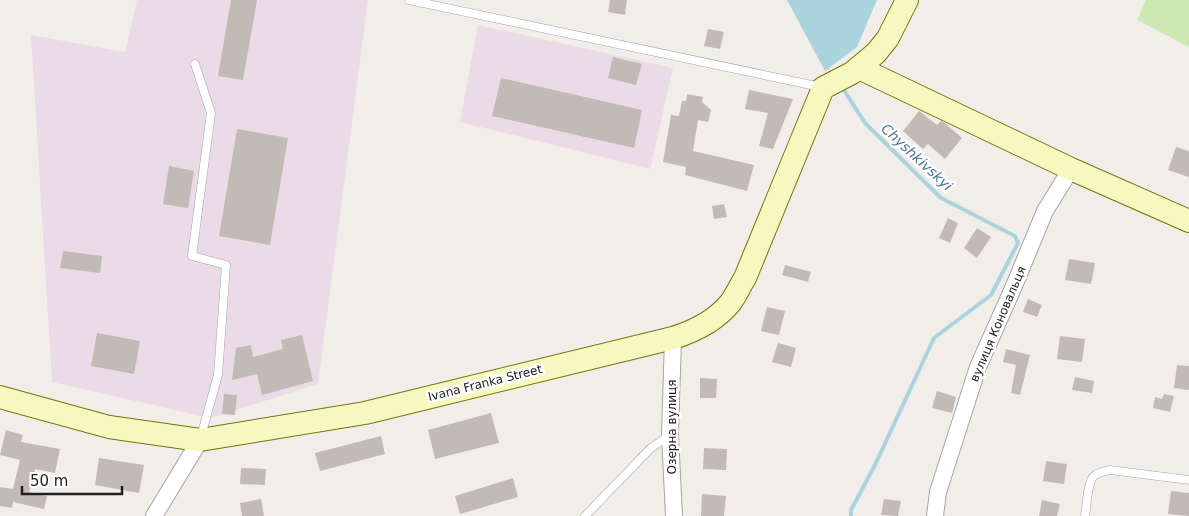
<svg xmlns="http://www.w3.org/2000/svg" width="1189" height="516" font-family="'DejaVu Sans',sans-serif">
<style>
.industrial{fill:#eadbe7}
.grass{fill:#cee8b2}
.water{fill:#abd3dd}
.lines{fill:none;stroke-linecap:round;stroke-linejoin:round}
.stream{stroke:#abd3dd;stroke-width:4}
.building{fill:#c2bab5}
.lane-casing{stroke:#a5a5a5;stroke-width:9}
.street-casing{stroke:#a5a5a5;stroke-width:18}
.secondary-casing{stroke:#6e770a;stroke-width:24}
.lane{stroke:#fff;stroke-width:8}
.street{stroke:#fff;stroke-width:16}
.secondary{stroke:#f6f8c0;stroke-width:22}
.labels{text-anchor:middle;stroke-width:5;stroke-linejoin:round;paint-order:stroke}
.street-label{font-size:12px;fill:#212121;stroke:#fff}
.water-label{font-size:14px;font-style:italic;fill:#4a779f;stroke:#fff}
</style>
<rect width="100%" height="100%" fill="#f1eee9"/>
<g class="industrial">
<path d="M 137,0 L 368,0 L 318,384 L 210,418 L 52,382 L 31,35 L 125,52 Z"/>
<path d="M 478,25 L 673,68 L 650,169 L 460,122 Z"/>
</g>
<path class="grass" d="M 1146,0 L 1189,0 L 1189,47 L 1137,20 Z"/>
<path class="water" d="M 787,0 L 877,0 L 857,47 L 825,71 Z"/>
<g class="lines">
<path class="stream" d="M 842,87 L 865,123 L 941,198 L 1015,236 L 1018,243 L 991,295 L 934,338 L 875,465 L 851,510 L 851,516"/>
</g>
<g class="building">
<path d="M 231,0 L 257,0 L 243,80 L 218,76 Z"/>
<path d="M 610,0 L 627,0 L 625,15 L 608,12 Z"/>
<path d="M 708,29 L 724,32 L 720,49 L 704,46 Z"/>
<path d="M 613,57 L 642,64 L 636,85 L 608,78 Z"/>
<path d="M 501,78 L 642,110 L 634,148 L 492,116 Z"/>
<path d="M 749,90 L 793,99 L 773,149 L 759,146 L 768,113 L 745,109 Z"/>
<path d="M 687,94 L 703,97 L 702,102 L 711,110 L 708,122 L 698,120 L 693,151 L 754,165 L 747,191 L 685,175 L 686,167 L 663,162 L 671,115 L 679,116 L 682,101 L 686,101 Z"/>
<path d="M 919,111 L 937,125 L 941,121 L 946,124 L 962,138 L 945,159 L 928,144 L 923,149 L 903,131 Z"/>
<path d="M 237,129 L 288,138 L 270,245 L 219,236 Z"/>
<path d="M 1176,147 L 1189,151 L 1189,177 L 1168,170 Z"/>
<path d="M 169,166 L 194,171 L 188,208 L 163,204 Z"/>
<path d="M 724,204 L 727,217 L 714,219 L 712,206 Z"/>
<path d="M 948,218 L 958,223 L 950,243 L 939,238 Z"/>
<path d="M 977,228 L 991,237 L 977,258 L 964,248 Z"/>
<path d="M 63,251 L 102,256 L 100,273 L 60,268 Z"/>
<path d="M 1069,259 L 1095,263 L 1091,284 L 1065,280 Z"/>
<path d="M 785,265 L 811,272 L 808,282 L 782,275 Z"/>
<path d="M 1028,299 L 1042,305 L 1037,317 L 1023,312 Z"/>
<path d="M 767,307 L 785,311 L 779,335 L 761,331 Z"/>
<path d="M 97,333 L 140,341 L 134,374 L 91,366 Z"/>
<path d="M 302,335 L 313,381 L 262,395 L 257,374 L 232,380 L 236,348 L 251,345 L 253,357 L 283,349 L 281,340 Z"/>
<path d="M 1060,336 L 1085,339 L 1082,362 L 1057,359 Z"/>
<path d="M 778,343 L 796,348 L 791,367 L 772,362 Z"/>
<path d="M 1006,349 L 1030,355 L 1020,395 L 1011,393 L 1016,365 L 1003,362 Z"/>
<path d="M 1177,365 L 1189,366 L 1189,390 L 1174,388 Z"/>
<path d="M 1075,377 L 1094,381 L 1092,393 L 1072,390 Z"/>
<path d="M 700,378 L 717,379 L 716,398 L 700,398 Z"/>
<path d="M 937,391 L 956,397 L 952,413 L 932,408 Z"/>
<path d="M 224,394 L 237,395 L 235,415 L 222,414 Z"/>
<path d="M 1164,394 L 1174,396 L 1170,412 L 1153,408 L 1155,397 L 1162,399 Z"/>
<path d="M 491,413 L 499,443 L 435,459 L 428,430 Z"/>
<path d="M 6,430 L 23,435 L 21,442 L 60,449 L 55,473 L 35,469 L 29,492 L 47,496 L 44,509 L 13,502 L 12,508 L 0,506 L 0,487 L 13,489 L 20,460 L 0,455 Z"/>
<path d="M 381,436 L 385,454 L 320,471 L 315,453 Z"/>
<path d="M 704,448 L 727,449 L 726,470 L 703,469 Z"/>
<path d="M 99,458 L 144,465 L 139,493 L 95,485 Z"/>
<path d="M 1046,461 L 1067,464 L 1064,484 L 1043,481 Z"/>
<path d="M 241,468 L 266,469 L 265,485 L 240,484 Z"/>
<path d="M 513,478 L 518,497 L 460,514 L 455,496 Z"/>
<path d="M 1171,491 L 1189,493 L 1189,516 L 1168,514 Z"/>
<path d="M 702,494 L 726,496 L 724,516 L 701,516 Z"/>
<path d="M 261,499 L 264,516 L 242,516 L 240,503 Z"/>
<path d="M 884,499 L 901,501 L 898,516 L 881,515 Z"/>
<path d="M 1042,500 L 1060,504 L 1057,516 L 1039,516 Z"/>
</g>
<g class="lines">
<g class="lane-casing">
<g id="lane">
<path d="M 409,0 L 821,87"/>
<path d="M 195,64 L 211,113 L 192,256 L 226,265 L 218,375 L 201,436"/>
<path d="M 585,516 L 651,448 L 670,435"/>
<path d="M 1085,516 C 1087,506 1087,482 1094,476 C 1099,472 1104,471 1110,470 L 1189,480"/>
</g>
</g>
<g class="street-casing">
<g id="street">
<path d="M 673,338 L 670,435 L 674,516"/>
<path d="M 154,516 L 200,440"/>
<path d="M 935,516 L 938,492 L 978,367 L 1014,286 L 1045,211 L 1071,169"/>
</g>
</g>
<g class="secondary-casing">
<g id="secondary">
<path d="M 859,68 L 1071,169 L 1189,221"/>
<path d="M 0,397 L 109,427 L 200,440 L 365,413 L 673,338 C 695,331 716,321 731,302 C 736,295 740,286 745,278 L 823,88 L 852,73 L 876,53 L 888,38 L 907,0"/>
</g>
</g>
<use href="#lane" class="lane"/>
<use href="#street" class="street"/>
<use href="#secondary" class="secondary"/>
</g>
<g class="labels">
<g class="street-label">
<text transform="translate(998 324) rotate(-67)" y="4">вулиця Коновальця</text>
<text transform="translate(485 383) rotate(-14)" y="4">Ivana Franka Street</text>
<text transform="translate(672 427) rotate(-90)" y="4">Озерна вулиця</text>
</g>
<g class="water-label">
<text transform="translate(917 157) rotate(43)" y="5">Chyshkivskyi</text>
</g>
</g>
<path d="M22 486v8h100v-8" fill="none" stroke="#212121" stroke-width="2.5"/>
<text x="30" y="486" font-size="15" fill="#212121" stroke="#ffffff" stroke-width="4" paint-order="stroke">50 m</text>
</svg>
